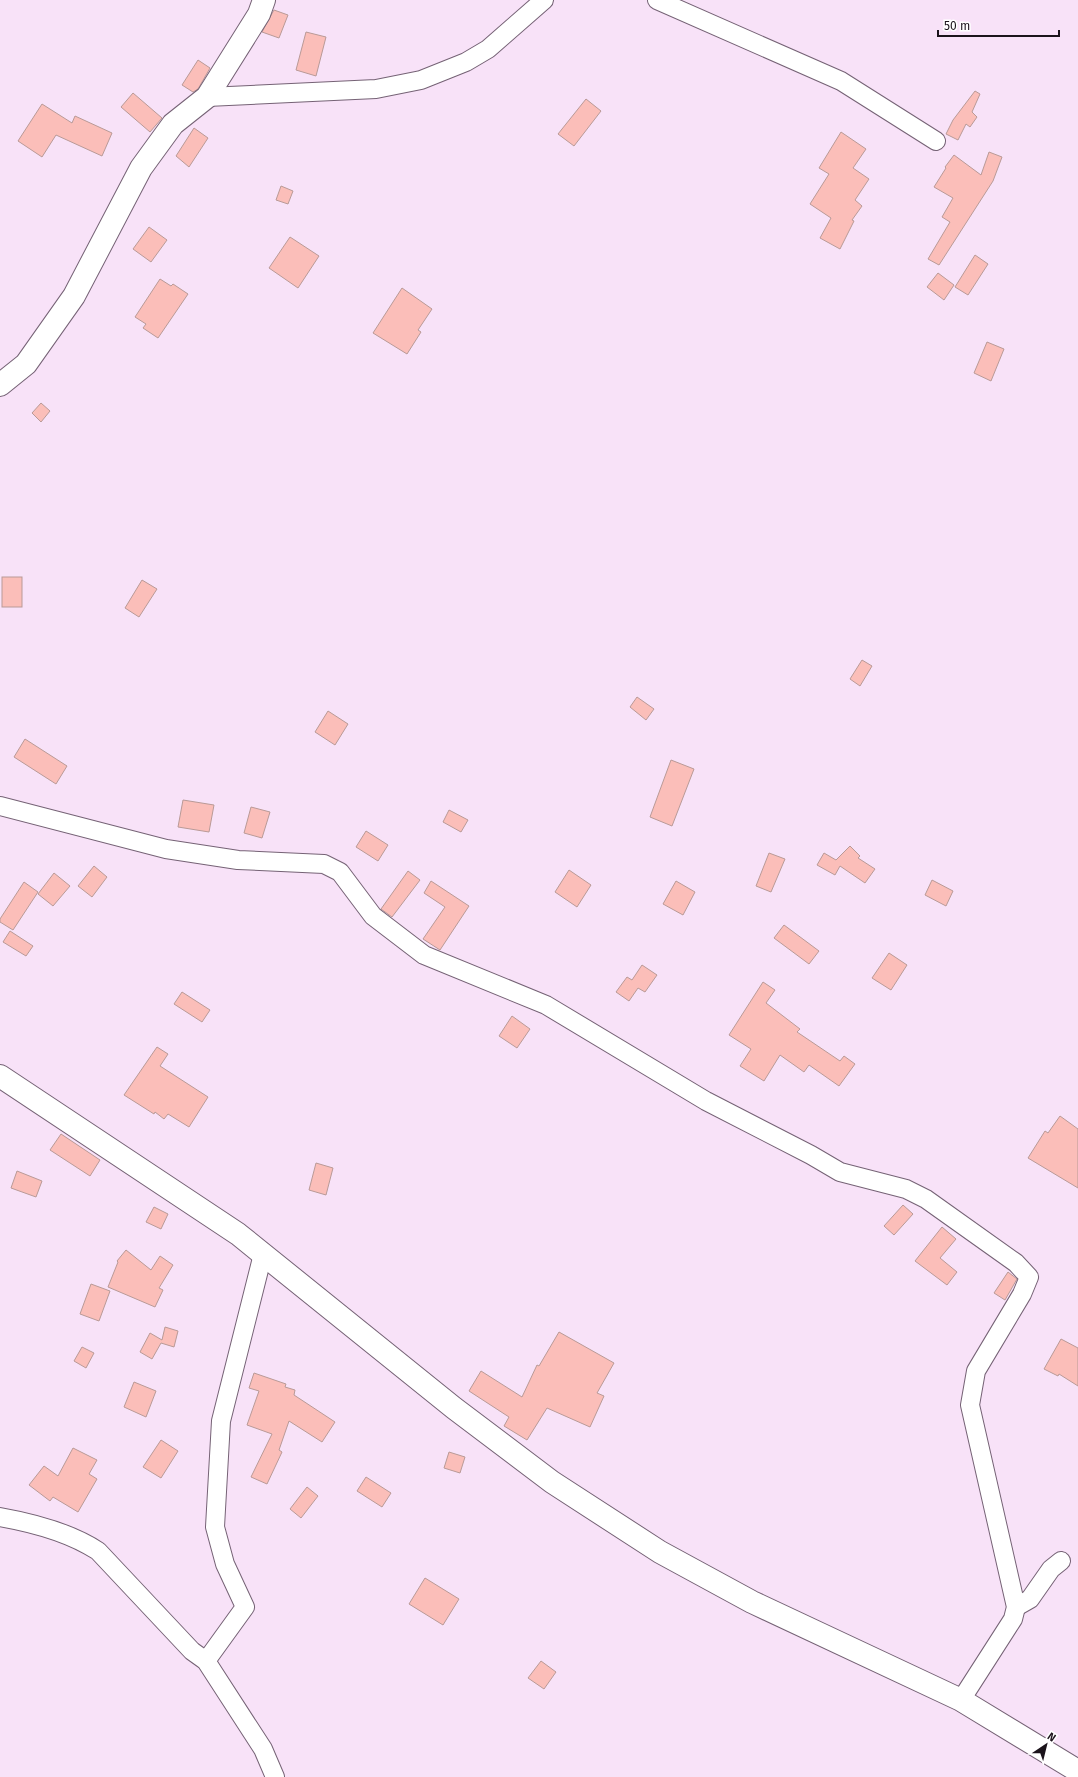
<svg xmlns="http://www.w3.org/2000/svg" width="1078" height="1777" font-family="'Fira Sans',sans-serif">
<style>
.building{fill:#fbbeb9;stroke:#b99a97}
.lines{fill:none;stroke-linecap:round;stroke-linejoin:round}
.minor-casing{stroke:#756275;stroke-width:20}
.major-casing{stroke:#756275;stroke-width:24}
.minor{stroke:#fff;stroke-width:18}
.major{stroke:#fff;stroke-width:22}
</style>
<rect width="100%" height="100%" fill="#f8e2f8"/>
<g class="building">
<path d="M 274,10 L 288,15 L 279,38 L 262,32 Z"/>
<path d="M 306,32 L 326,37 L 316,76 L 296,70 Z"/>
<path d="M 198,60 L 210,68 L 198,89 L 193,92 L 182,85 Z"/>
<path d="M 975,91 L 980,94 L 972,112 L 977,117 L 970,127 L 966,124 L 958,140 L 946,134 L 953,120 Z"/>
<path d="M 133,93 L 162,118 L 150,132 L 121,107 Z"/>
<path d="M 586,99 L 601,111 L 574,146 L 558,134 Z"/>
<path d="M 42,104 L 72,123 L 75,116 L 112,133 L 102,156 L 56,135 L 42,157 L 18,141 Z"/>
<path d="M 194,128 L 208,138 L 189,167 L 176,156 Z"/>
<path d="M 841,132 L 866,149 L 853,168 L 869,179 L 855,200 L 862,206 L 852,220 L 854,221 L 840,249 L 820,238 L 831,218 L 810,204 L 829,174 L 819,168 Z"/>
<path d="M 989,152 L 1002,157 L 993,181 L 939,265 L 928,259 L 950,222 L 942,217 L 953,198 L 934,187 L 946,168 L 945,167 L 954,155 L 981,175 Z"/>
<path d="M 281,186 L 293,191 L 288,204 L 276,200 Z"/>
<path d="M 149,227 L 167,240 L 151,262 L 133,249 Z"/>
<path d="M 290,237 L 319,256 L 298,288 L 269,268 Z"/>
<path d="M 975,255 L 988,264 L 968,295 L 955,287 Z"/>
<path d="M 938,273 L 954,285 L 944,300 L 927,287 Z"/>
<path d="M 160,279 L 171,286 L 173,284 L 188,294 L 158,338 L 143,328 L 146,324 L 135,317 Z"/>
<path d="M 402,288 L 432,309 L 418,330 L 421,332 L 407,354 L 373,333 Z"/>
<path d="M 987,342 L 1004,349 L 991,381 L 974,373 Z"/>
<path d="M 41,403 L 50,411 L 41,422 L 32,413 Z"/>
<rect x="2" y="577" width="20" height="30"/>
<path d="M 142,580 L 157,589 L 139,617 L 125,608 Z"/>
<path d="M 862,660 L 872,666 L 860,686 L 850,679 Z"/>
<path d="M 637,697 L 654,709 L 646,720 L 630,707 Z"/>
<path d="M 328,711 L 348,724 L 335,745 L 315,732 Z"/>
<path d="M 25,739 L 67,766 L 56,784 L 14,757 Z"/>
<path d="M 671,760 L 694,769 L 672,826 L 650,817 Z"/>
<path d="M 183,800 L 214,805 L 209,832 L 178,827 Z"/>
<path d="M 251,807 L 270,812 L 262,838 L 244,833 Z"/>
<path d="M 449,810 L 468,820 L 461,832 L 443,822 Z"/>
<path d="M 366,831 L 388,845 L 378,861 L 356,847 Z"/>
<path d="M 850,846 L 860,856 L 858,858 L 875,869 L 865,883 L 840,866 L 835,875 L 817,865 L 824,853 L 836,860 Z"/>
<path d="M 769,853 L 785,859 L 771,892 L 756,886 Z"/>
<path d="M 94,866 L 107,877 L 92,897 L 78,886 Z"/>
<path d="M 569,870 L 591,885 L 577,907 L 555,892 Z"/>
<path d="M 408,871 L 420,880 L 392,917 L 381,909 Z"/>
<path d="M 54,873 L 70,886 L 53,906 L 38,894 Z"/>
<path d="M 932,880 L 953,891 L 946,906 L 925,895 Z"/>
<path d="M 431,881 L 469,906 L 440,950 L 423,939 L 445,907 L 424,893 Z"/>
<path d="M 676,881 L 695,892 L 683,915 L 663,904 Z"/>
<path d="M 24,882 L 38,892 L 13,930 L 0,922 L 0,919 Z"/>
<path d="M 784,925 L 819,951 L 809,964 L 774,938 Z"/>
<path d="M 10,931 L 33,946 L 26,956 L 3,942 Z"/>
<path d="M 889,953 L 907,965 L 891,990 L 872,978 Z"/>
<path d="M 642,965 L 657,975 L 645,992 L 638,988 L 629,1001 L 616,992 L 627,977 L 632,980 Z"/>
<path d="M 763,982 L 775,990 L 766,1003 L 800,1029 L 797,1032 L 840,1061 L 844,1056 L 855,1064 L 839,1086 L 809,1065 L 804,1072 L 780,1055 L 764,1081 L 740,1066 L 751,1049 L 729,1035 Z"/>
<path d="M 182,992 L 210,1010 L 202,1022 L 174,1004 Z"/>
<path d="M 512,1016 L 530,1029 L 517,1048 L 499,1036 Z"/>
<path d="M 157,1047 L 168,1054 L 160,1066 L 208,1097 L 189,1127 L 168,1114 L 164,1119 L 155,1112 L 154,1114 L 124,1095 Z"/>
<path d="M 1060,1116 L 1078,1129 L 1078,1188 L 1028,1158 L 1045,1131 L 1048,1133 Z"/>
<path d="M 61,1134 L 100,1160 L 90,1176 L 50,1150 Z"/>
<path d="M 316,1163 L 333,1168 L 326,1195 L 309,1190 Z"/>
<path d="M 17,1171 L 42,1181 L 36,1197 L 11,1188 Z"/>
<path d="M 903,1205 L 913,1214 L 894,1235 L 884,1226 Z"/>
<path d="M 154,1207 L 168,1214 L 161,1229 L 146,1222 Z"/>
<path d="M 942,1227 L 956,1239 L 940,1258 L 957,1272 L 947,1285 L 915,1261 Z"/>
<path d="M 126,1250 L 151,1270 L 160,1256 L 173,1265 L 159,1288 L 163,1290 L 155,1307 L 108,1287 L 118,1262 L 117,1261 Z"/>
<path d="M 1008,1272 L 1017,1279 L 1005,1300 L 994,1293 Z"/>
<path d="M 91,1284 L 110,1291 L 99,1321 L 80,1314 Z"/>
<path d="M 165,1327 L 178,1331 L 174,1347 L 161,1343 L 152,1359 L 140,1352 L 150,1333 L 162,1340 Z"/>
<path d="M 559,1332 L 614,1363 L 597,1393 L 604,1396 L 590,1427 L 547,1408 L 527,1440 L 504,1426 L 509,1417 L 469,1391 L 481,1371 L 522,1397 L 537,1365 L 539,1366 Z"/>
<path d="M 1061,1339 L 1078,1348 L 1078,1386 L 1059,1374 L 1058,1376 L 1044,1369 Z"/>
<path d="M 82,1347 L 94,1353 L 86,1368 L 74,1361 Z"/>
<path d="M 254,1373 L 286,1384 L 285,1387 L 295,1390 L 294,1395 L 335,1422 L 322,1442 L 289,1421 L 279,1450 L 282,1452 L 267,1484 L 251,1477 L 272,1434 L 247,1425 L 259,1391 L 249,1388 Z"/>
<path d="M 134,1382 L 156,1391 L 146,1417 L 124,1407 Z"/>
<path d="M 161,1440 L 178,1451 L 161,1478 L 143,1467 Z"/>
<path d="M 73,1448 L 97,1460 L 89,1474 L 97,1479 L 78,1512 L 53,1497 L 50,1501 L 29,1485 L 44,1466 L 58,1476 Z"/>
<path d="M 449,1452 L 465,1457 L 460,1473 L 444,1468 Z"/>
<path d="M 366,1477 L 391,1493 L 382,1507 L 357,1491 Z"/>
<path d="M 307,1487 L 318,1496 L 301,1518 L 290,1509 Z"/>
<path d="M 425,1578 L 459,1599 L 443,1625 L 409,1604 Z"/>
<path d="M 541,1661 L 556,1672 L 544,1689 L 528,1678 Z"/>
</g>
<g class="lines">
<g class="minor-casing">
<g id="minor">
<path d="M 657,0 L 841,81 L 936,141"/>
<path d="M 207,97 L 376,89 L 421,80 L 466,62 L 488,49 L 544,0"/>
<path d="M 0,806 L 166,849 L 238,860 L 324,864 L 340,872 L 373,916 L 424,955 L 546,1005 L 706,1101 L 811,1155 L 840,1172 L 906,1189 L 926,1199 L 1016,1263 L 1029,1277 L 1022,1294 L 976,1371 L 970,1405 L 1016,1607 L 1013,1619 L 961,1700"/>
<path d="M 0,1517 C 34,1523 69,1532 98,1551 L 192,1651 L 206,1661 L 263,1749 L 275,1777"/>
<path d="M 1016,1607 L 1030,1599 L 1051,1569 L 1061,1561"/>
<path d="M 206,1661 L 245,1607 L 225,1564 L 215,1527 L 221,1421 L 263,1254"/>
</g>
</g>
<g class="major-casing">
<g id="major">
<path d="M 0,385 L 26,364 L 74,296 L 141,168 L 173,124 L 207,97 L 259,14 L 264,0"/>
<path d="M 0,1076 L 238,1234 L 454,1408 L 552,1482 L 660,1552 L 752,1602 L 961,1700 L 1078,1771"/>
</g>
</g>
<use href="#minor" class="minor"/>
<use href="#major" class="major"/>
</g>
<g transform="translate(1046 1745) rotate(35)" stroke="#ffffff" stroke-width="3" paint-order="stroke">
<path d="M0-3L7 15L0 10L-7 15Z" fill="#1b131b"/>
<text y="-6" font-size="11" font-weight="bold" text-anchor="middle" fill="#1b131b">N</text>
</g>
<path d="M938 30v6h121v-6" fill="none" stroke="#1b131b" stroke-width="2"/>
<text x="944" y="30" font-size="12" fill="#1b131b" stroke="#ffffff" stroke-width="3" paint-order="stroke">50 m</text>
</svg>
